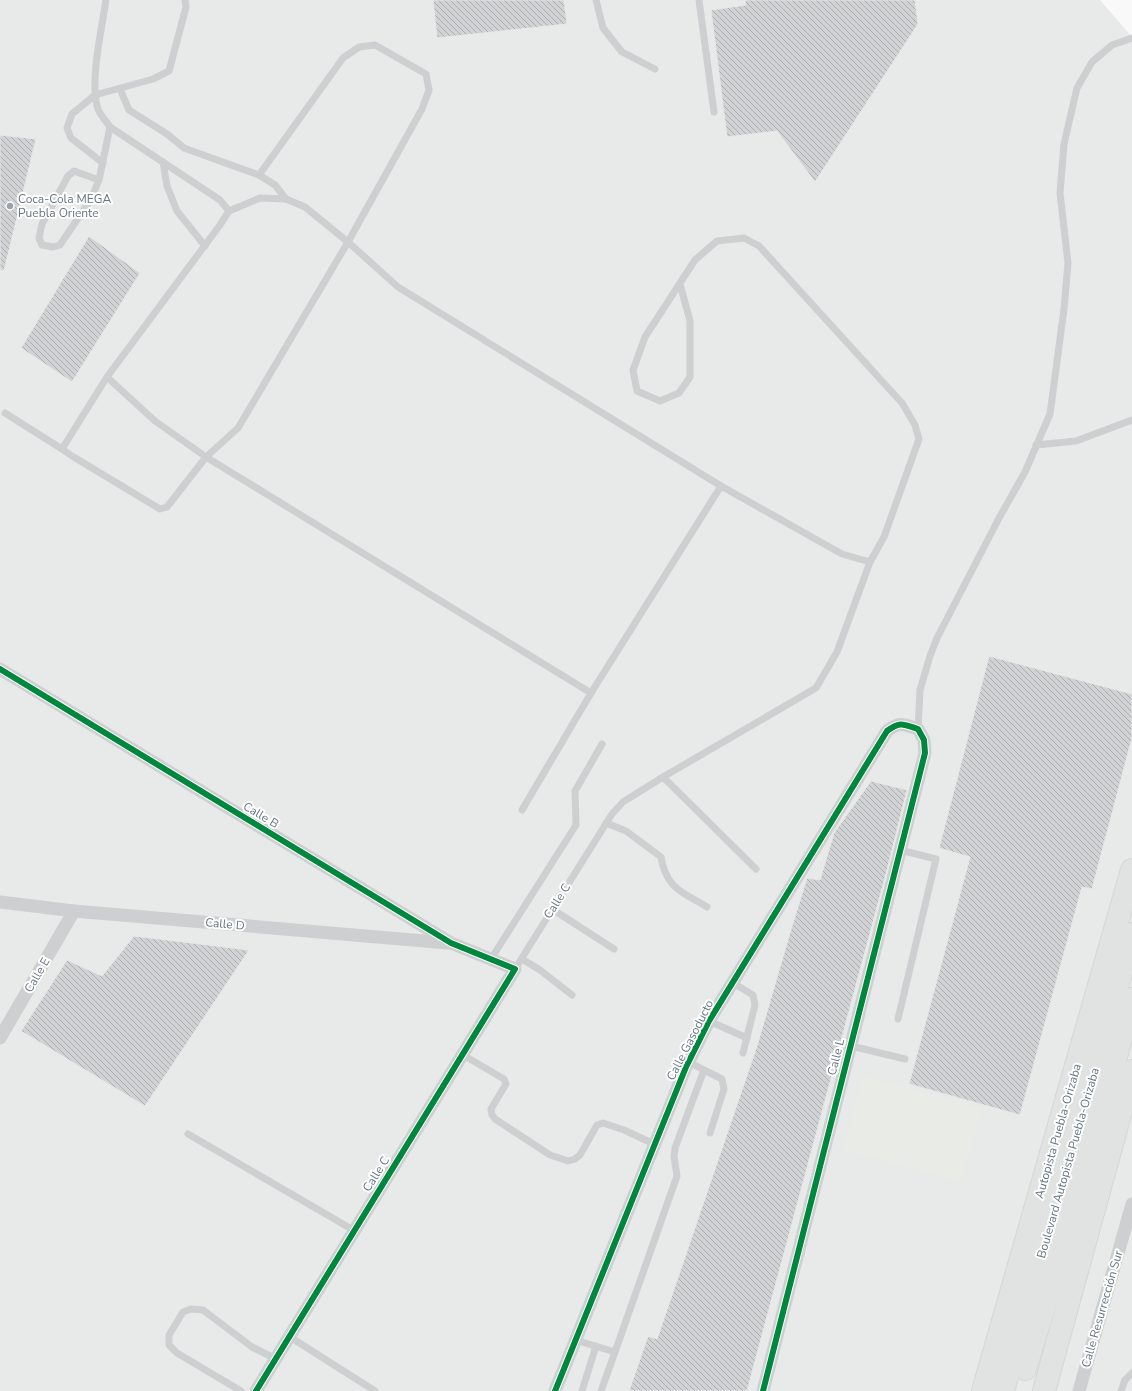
<svg xmlns="http://www.w3.org/2000/svg" width="1132" height="1391" font-family="'Nunito Sans',sans-serif">
<style>
.built{fill:#e8e9e9}
.pitch{fill:#e8ebe6}
.building{fill:url(#building-back-hatch);stroke:#e8e8e8}
.lines{fill:none;stroke-linecap:round;stroke-linejoin:round}
.motorway-casing{stroke:#d5d6d6;stroke-width:24}
.service{stroke:#cecfd0;stroke-width:7}
.minor{stroke:#cecfd0;stroke-width:13}
.motorway{stroke:#e1e2e2;stroke-width:22}
.cycleway-casing{stroke:#fff;stroke-width:8}
.cycleway{stroke:#00873e;stroke-width:6}
.poi-dot{fill:#99a4ac;stroke:#fff;stroke-width:1.5}
.labels{text-anchor:middle;stroke-width:4;stroke-linejoin:round;paint-order:stroke}
.poi-label{font-size:12px;fill:#657683;stroke:#fff;text-anchor:start}
.street-label{font-size:12px;fill:#657683;stroke:#fff}
</style>
<defs>
<pattern id="building-back-hatch" width="6" height="6" patternUnits="userSpaceOnUse"><rect width="6" height="6" fill="#d0d2d3"/><path d="M-1 5l2 2M0 0l6 6M5-1l2 2" fill="none" stroke="#acafb1"/></pattern>
</defs>
<rect width="100%" height="100%" fill="#f9f9f9"/>
<path class="built" d="M 0,0 L 1100,0 L 1132,37 L 1132,1391 L 0,1391 Z"/>
<path class="pitch" d="M 862,1076 L 982,1108 L 962,1182 L 843,1150 Z"/>
<g class="building">
<path d="M 433,0 L 564,0 L 567,24 L 437,38 Z"/>
<path d="M 745,0 L 915,0 L 918,24 L 815,182 L 777,131 L 727,137 L 711,10 L 746,5 Z"/>
<path d="M 0,135 L 36,139 L 4,271 L 0,270 Z"/>
<path d="M 89,236 L 140,273 L 72,382 L 21,348 Z"/>
<path d="M 989,656 L 1132,694 L 1132,738 L 1092,889 L 1082,887 L 1020,1115 L 909,1084 L 970,857 L 939,848 Z"/>
<path d="M 871,781 L 907,790 L 887,870 L 747,1391 L 629,1391 L 648,1336 L 657,1339 L 757,1046 L 792,926 L 807,878 L 820,880 L 834,833 Z"/>
<path d="M 134,936 L 249,950 L 145,1106 L 21,1031 L 67,960 L 102,976 Z"/>
</g>
<g class="lines">
<g class="motorway-casing">
<g id="motorway">
<path d="M 1025,1369 L 1067,1233 L 1132,999"/>
<path d="M 983,1391 L 1132,870"/>
<path d="M 1003,1391 L 1132,934"/>
<path d="M 1044,1391 L 1132,1071"/>
</g>
</g>
<g class="service">
<path d="M 106,0 C 102,27 89,84 98,109 C 100,115 106,121 110,127 L 220,200 L 229,211 L 220,225 L 107,377 L 155,421 L 206,457 L 238,428 L 348,242 L 422,109 L 429,90 L 426,74 L 375,45 L 359,47 L 343,58 L 259,175"/>
<path d="M 596,0 L 603,28 L 622,52 L 655,69"/>
<path d="M 699,0 L 714,112"/>
<path d="M 120,89 L 129,110 L 167,134 L 184,148 L 259,175 L 275,185 L 286,199"/>
<path d="M 163,162 L 167,186 L 177,211 L 205,246"/>
<path d="M 103,163 L 71,138 L 67,128 L 72,114 L 95,95 L 153,79 L 169,71 L 186,7 L 185,0"/>
<path d="M 99,180 L 74,171 L 68,176 L 42,224 L 39,238 L 42,245 L 53,247 L 60,245 L 91,199 L 99,180 L 110,127"/>
<path d="M 229,211 L 260,198 L 286,199 L 305,207 L 348,242 L 398,287 L 721,486 L 842,554 L 870,562 L 884,537 L 919,439 L 915,425 L 902,403 L 759,246 L 744,238 L 717,241 L 695,260 L 645,337 L 633,370 L 637,391 L 660,401 L 679,393 L 690,377 L 690,321 L 680,284"/>
<path d="M 107,377 L 62,449 L 72,456 L 160,509 L 167,507 L 206,457 L 591,693"/>
<path d="M 5,413 L 62,449"/>
<path d="M 1036,445 L 1076,441 L 1132,420"/>
<path d="M 918,729 L 920,690 L 930,656 L 937,638 L 998,520 L 1025,472 L 1050,414 L 1064,309 L 1068,263 L 1060,193 L 1064,144 L 1077,88 L 1092,62 L 1112,45 L 1132,38"/>
<path d="M 663,777 L 756,869"/>
<path d="M 522,810 L 591,693 L 721,486"/>
<path d="M 606,823 L 626,831 L 661,857 C 666,888 682,892 707,907"/>
<path d="M 552,909 L 614,949"/>
<path d="M 491,959 L 576,825 L 575,791 L 602,744"/>
<path d="M 522,959 L 540,970 L 572,995"/>
<path d="M 515,969 L 612,814 L 623,802 L 663,777 L 816,688 L 837,652 L 870,562"/>
<path d="M 733,983 L 753,995 L 755,1005 L 743,1053"/>
<path d="M 898,1019 L 936,859 L 900,850"/>
<path d="M 709,1021 L 747,1038"/>
<path d="M 851,1046 L 905,1059"/>
<path d="M 463,1055 L 504,1079 L 506,1084 L 491,1109 L 492,1115 L 495,1119 L 550,1155 L 568,1161 L 575,1159 L 580,1155 L 597,1125 L 603,1123 L 624,1130 L 654,1144"/>
<path d="M 704,1070 L 722,1079 L 724,1089 L 710,1133"/>
<path d="M 188,1134 L 355,1231"/>
<path d="M 290,1337 L 375,1391"/>
<path d="M 575,1340 L 615,1352 L 677,1176 L 674,1157 L 675,1148 L 704,1070 L 689,1062"/>
<path d="M 241,1391 L 177,1353 L 169,1345 L 169,1335 L 183,1312 L 191,1309 L 203,1310 L 252,1347 L 276,1359"/>
<path d="M 582,1391 L 596,1346"/>
<path d="M 601,1391 L 615,1352"/>
<path d="M 1121,1391 L 1125,1380 L 1132,1373"/>
</g>
<g class="minor">
<path d="M 0,669 L 451,943 L 515,969 L 256,1391"/>
<path d="M 0,902 L 74,911 L 448,943"/>
<path d="M 0,1038 L 74,911"/>
<path d="M 555,1391 L 686,1067 L 709,1021 L 887,731 C 900,721 903,724 918,729 L 924,740 L 925,753 L 763,1391"/>
<path d="M 1079,1391 L 1132,1204"/>
</g>
<use href="#motorway" class="motorway"/>
<g class="cycleway-casing">
<g id="cycleway">
<path d="M 0,669 L 451,943 L 515,969 L 256,1391"/>
<path d="M 555,1391 L 686,1067 L 709,1021 L 887,731 C 900,721 903,724 918,729 L 924,740 L 925,753 L 763,1391"/>
</g>
</g>
<use href="#cycleway" class="cycleway"/>
</g>
<circle class="poi-dot" cx="10" cy="206" r="4"/>
<g class="labels">
<g class="poi-label">
<text x="18" y="203">Coca-Cola MEGA<tspan x="18" dy="14">Puebla Oriente</tspan></text>
</g>
<g class="street-label">
<text transform="translate(261 815) rotate(31)" y="4">Calle B</text>
<text transform="translate(557 901) rotate(-58)" y="4">Calle C</text>
<text transform="translate(225 924) rotate(5)" y="4">Calle D</text>
<text transform="translate(37 975) rotate(-60)" y="4">Calle E</text>
<text transform="translate(690 1040) rotate(-63)" y="4">Calle Gasoducto</text>
<text transform="translate(836 1057) rotate(-76)" y="4">Calle L</text>
<text transform="translate(1058 1131) rotate(-74)" y="4">Autopista Puebla-Orizaba</text>
<text transform="translate(1068 1163) rotate(-74)" y="4">Boulevard Autopista Puebla-Orizaba</text>
<text transform="translate(376 1174) rotate(-58)" y="4">Calle C</text>
<text transform="translate(1102 1309) rotate(-74)" y="4">Calle Resurrección Sur</text>
</g>
</g>
</svg>
